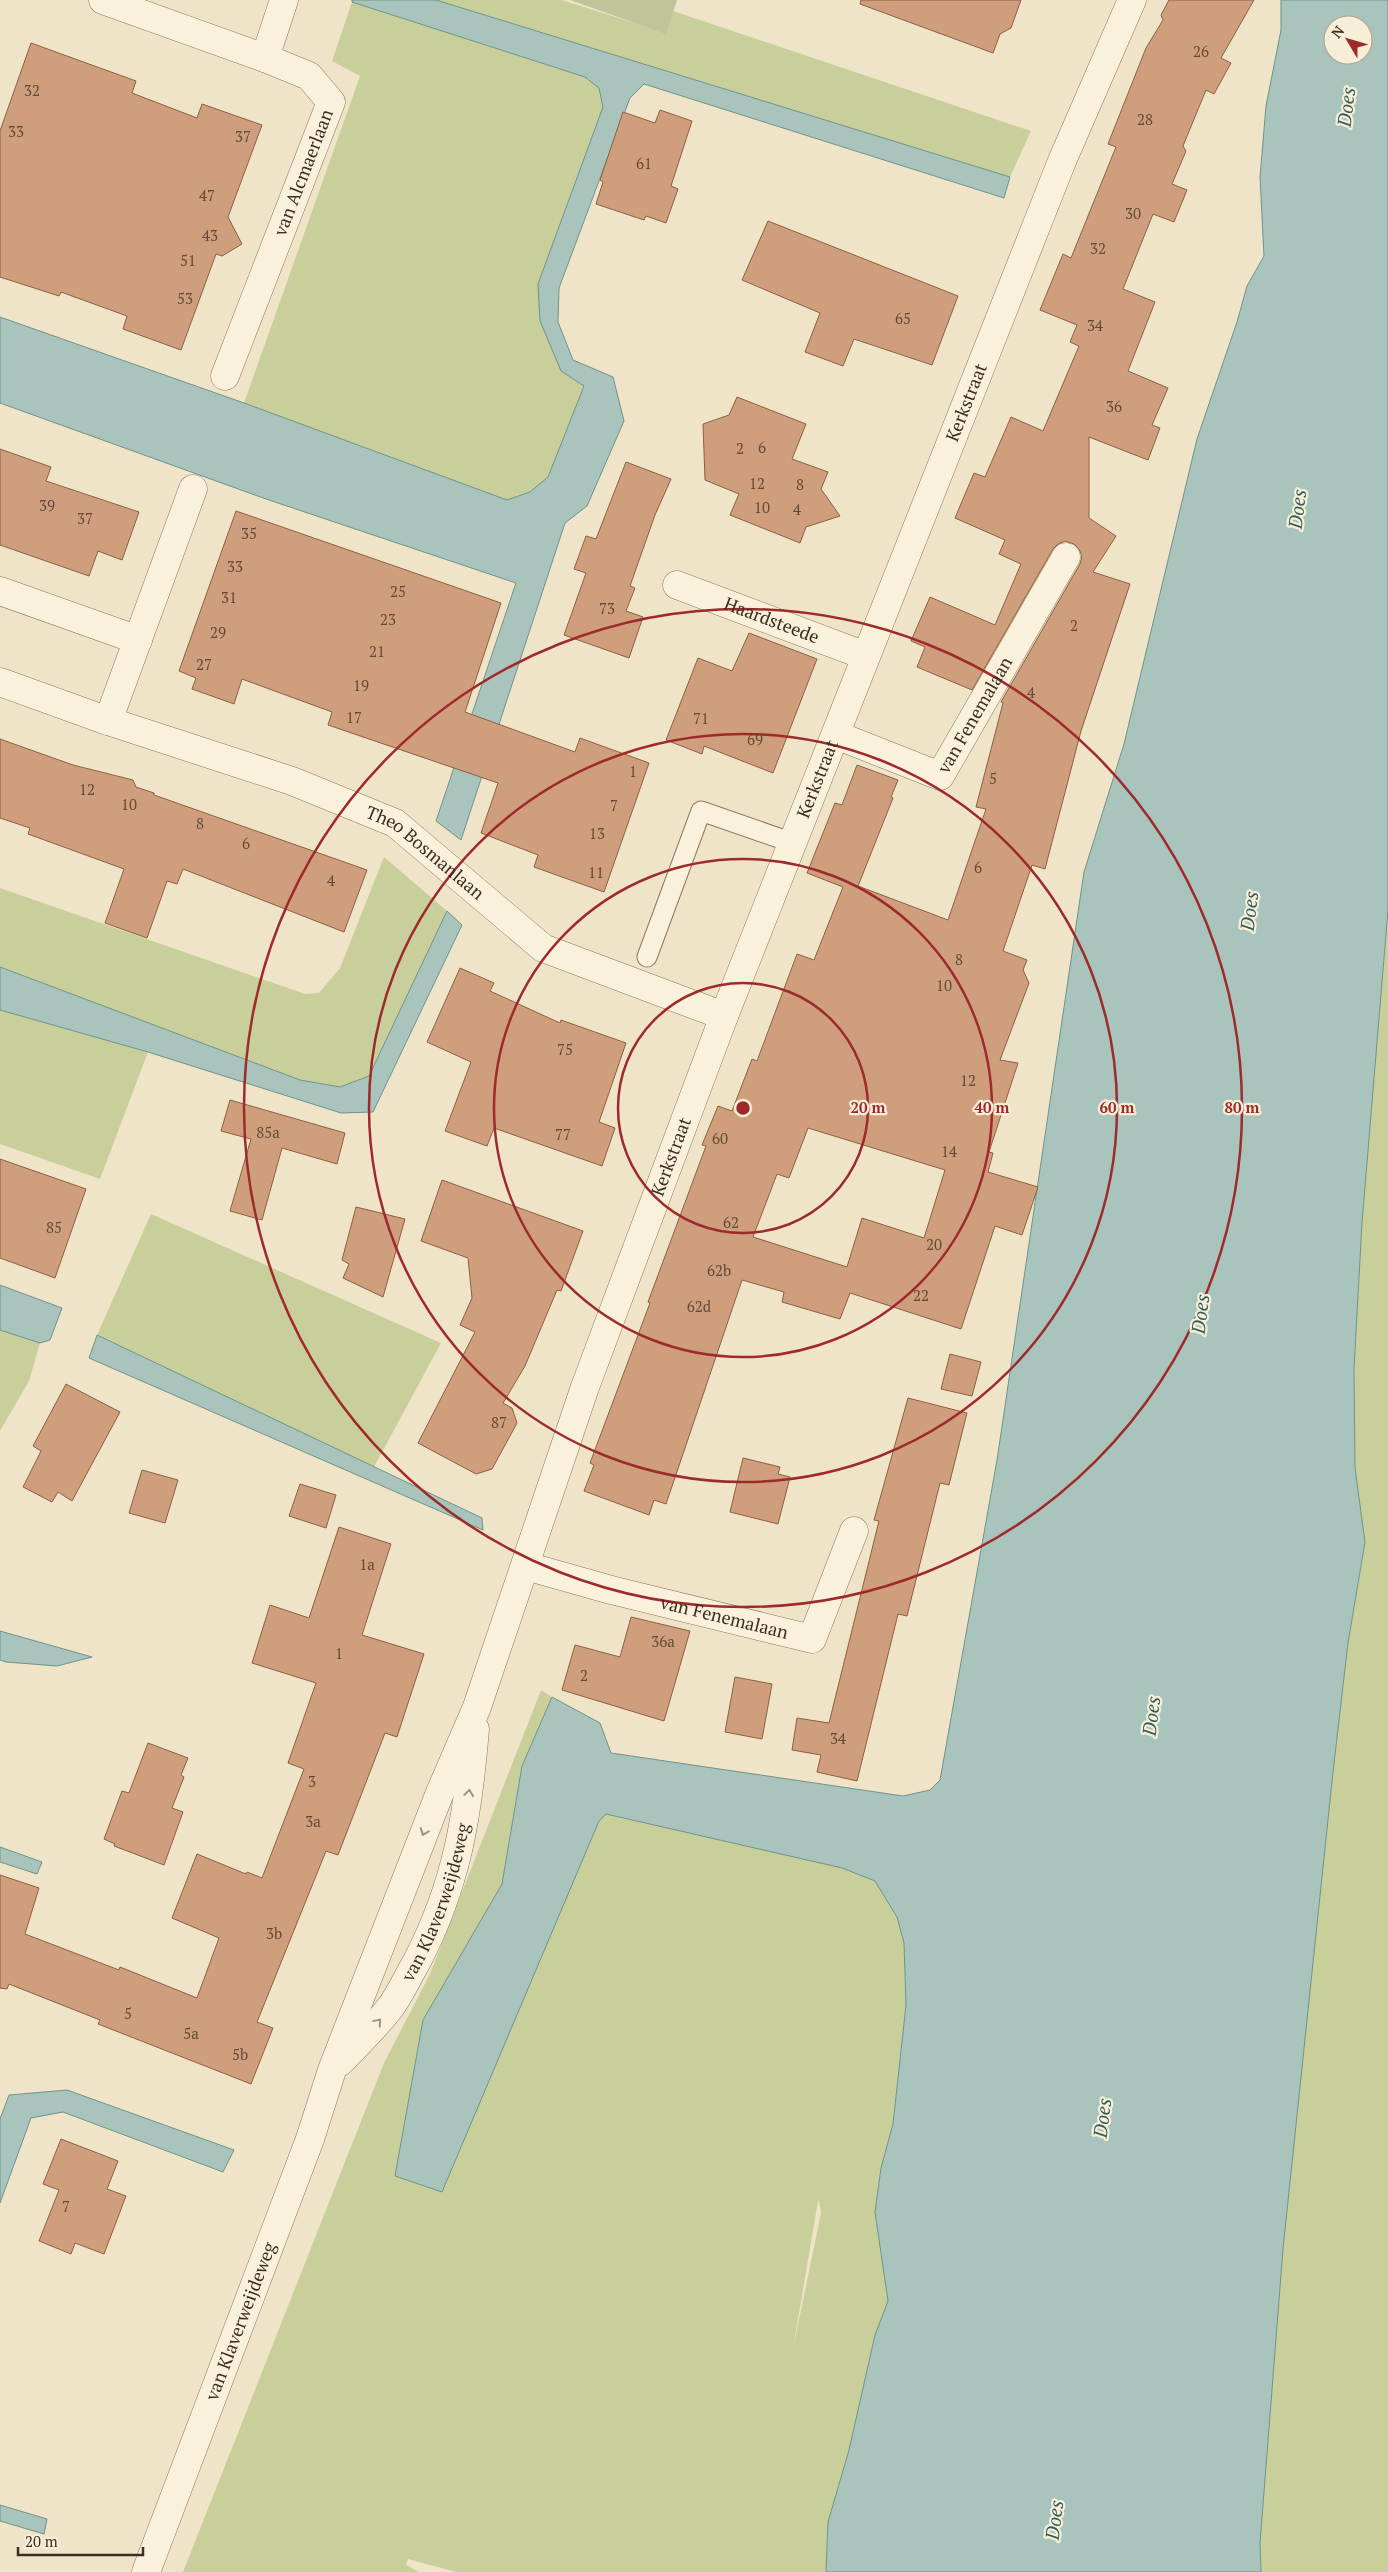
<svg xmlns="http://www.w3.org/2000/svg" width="1388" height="2572" font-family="'PT Serif',serif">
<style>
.green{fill:#c9cf9b;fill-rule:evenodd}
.cemetery{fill:#bfc49a}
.water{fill:#a9c4bc;stroke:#6f938a;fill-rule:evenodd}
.building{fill:#cf9f7d;stroke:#8d5f41;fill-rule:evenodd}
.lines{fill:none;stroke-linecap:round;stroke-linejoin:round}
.service-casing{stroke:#8d765c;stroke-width:21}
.minor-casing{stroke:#8d765c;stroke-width:29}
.tertiary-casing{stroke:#8d765c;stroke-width:29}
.service{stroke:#faf1dc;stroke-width:19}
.minor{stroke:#faf1dc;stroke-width:28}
.tertiary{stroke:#faf1dc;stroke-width:28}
.oneway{stroke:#9c907e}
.ring{fill:none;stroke:#9e2a2b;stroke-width:2.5}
.labels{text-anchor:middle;stroke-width:4.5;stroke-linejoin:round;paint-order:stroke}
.number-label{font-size:15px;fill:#624a37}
.street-label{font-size:18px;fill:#3d2e20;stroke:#f7eed8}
.water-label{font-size:19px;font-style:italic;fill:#2f5d5a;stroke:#f7eed8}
.centre{fill:#9e2a2b;stroke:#f7eed8;stroke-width:2.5}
.ring-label{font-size:15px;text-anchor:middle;font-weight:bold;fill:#9e2a2b;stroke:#f7eed8;stroke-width:4.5;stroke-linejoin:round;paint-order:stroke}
</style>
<rect width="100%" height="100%" fill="#f0e4c8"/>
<g class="green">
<path d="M 436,0 L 562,0 L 666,33 L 673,11 L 1031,131 L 1010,177 Z"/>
<path d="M 352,2 L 585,77 L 599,87 L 603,107 L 538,284 L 584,386 L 548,477 L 530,492 L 507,500 L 244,403 L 360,76 L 332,61 Z"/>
<path d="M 384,857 L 447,911 L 369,1076 L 340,1087 L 300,1080 L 0,967 L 0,888 L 305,994 L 319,993 L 340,968 Z"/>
<path d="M 1388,910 L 1388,2572 L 1261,2572 L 1260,2543 L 1283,2249 L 1333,1772 L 1348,1643 L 1365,1542 L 1355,1468 L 1354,1369 L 1362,1223 Z"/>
<path d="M 0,1010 L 148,1052 L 100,1179 L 0,1144 Z"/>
<path d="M 151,1214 L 441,1343 L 374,1467 L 97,1335 Z"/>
<path d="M 0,1330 L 40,1343 L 29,1381 L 0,1431 Z"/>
<path d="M 541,1690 L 552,1697 L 522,1766 L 502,1884 L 423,2020 L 395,2176 L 442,2192 L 599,1820 L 606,1814 L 842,1868 L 876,1882 L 897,1917 L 904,1943 L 906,2005 L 893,2124 L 881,2168 L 875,2212 L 888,2301 L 875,2335 L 849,2451 L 828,2522 L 826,2572 L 456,2572 L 408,2559 L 406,2565 L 419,2572 L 183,2572 L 384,2063 L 430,1974 ZM 819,2201 L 821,2213 L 793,2349 L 818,2201 Z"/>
</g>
<path class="cemetery" d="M 570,0 L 677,0 L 666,34 Z"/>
<g class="water">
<path d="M 352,0 L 436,0 L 1010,177 L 1004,198 L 644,84 L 630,98 L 559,288 L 558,322 L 573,360 L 613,377 L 624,421 L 587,506 L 565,523 L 461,840 L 436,821 L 516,583 L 266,499 L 0,403 L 0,317 L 244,403 L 507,500 L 530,492 L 548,477 L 584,386 L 561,371 L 540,321 L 538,284 L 603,107 L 599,88 L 585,77 L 352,2 Z"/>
<path d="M 1281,0 L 1388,0 L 1388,910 L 1362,1223 L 1354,1369 L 1355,1468 L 1365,1542 L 1348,1643 L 1333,1772 L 1283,2249 L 1260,2543 L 1261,2572 L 826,2572 L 828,2522 L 849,2450 L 875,2335 L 888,2301 L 875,2212 L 881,2168 L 893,2124 L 906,2005 L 904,1943 L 897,1917 L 875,1881 L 842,1868 L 606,1814 L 599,1821 L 442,2192 L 395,2176 L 423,2020 L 502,1884 L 522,1766 L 552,1697 L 600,1723 L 611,1753 L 903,1796 L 930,1790 L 940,1780 L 997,1460 L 1084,872 L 1124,744 L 1197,439 L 1237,322 L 1247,286 L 1264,256 L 1260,177 L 1266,106 L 1281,30 ZM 1333,25 L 1363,25 L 1363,55 L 1333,55 Z"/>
<path d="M 447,911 L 462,925 L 373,1112 L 341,1113 L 148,1052 L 0,1010 L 0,967 L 300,1080 L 340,1087 L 369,1076 Z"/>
<path d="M 0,1285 L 62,1308 L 50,1340 L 40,1343 L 0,1330 Z"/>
<path d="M 97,1335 L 482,1518 L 483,1530 L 89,1358 Z"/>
<path d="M 0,1631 L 92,1657 L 57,1666 L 6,1662 L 0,1660 Z"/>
<path d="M 0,1847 L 42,1862 L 37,1874 L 0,1862 Z"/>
<path d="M 67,2090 L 234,2150 L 223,2172 L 63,2112 L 31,2118 L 0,2203 L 0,2119 L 9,2095 Z"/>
<path d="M 0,2505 L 47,2519 L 44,2534 L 0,2521 Z"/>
</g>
<g class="building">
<path d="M 861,0 L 1021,0 L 1011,28 L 1000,34 L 993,53 L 860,4 Z"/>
<path d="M 1169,0 L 1254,0 L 1221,58 L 1231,63 L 1214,94 L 1206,90 L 1183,146 L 1186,151 L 1172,184 L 1187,190 L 1174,222 L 1153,214 L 1123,289 L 1155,302 L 1128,371 L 1168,388 L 1152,425 L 1160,428 L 1148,460 L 1089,437 L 1089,518 L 1116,536 L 1093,572 L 1130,584 L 1081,731 L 1045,869 L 1032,865 L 1003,951 L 1027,960 L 1023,970 L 1029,983 L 1000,1060 L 1018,1063 L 989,1152 L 993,1153 L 988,1172 L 1038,1187 L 1022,1235 L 995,1226 L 961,1329 L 850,1293 L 840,1319 L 782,1302 L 784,1292 L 742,1280 L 666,1504 L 654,1500 L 649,1515 L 584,1491 L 594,1465 L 590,1463 L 650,1303 L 648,1302 L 706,1146 L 702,1145 L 718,1106 L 732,1111 L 752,1059 L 757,1061 L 797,954 L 814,960 L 843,887 L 807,873 L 835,803 L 842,805 L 857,765 L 898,780 L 891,797 L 893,798 L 858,886 L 948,920 L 986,809 L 976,807 L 1003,703 L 1001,702 L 1080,564 L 1082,556 L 1079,549 L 1074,544 L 1065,541 L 1058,544 L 1053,549 L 972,690 L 917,667 L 925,647 L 911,641 L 930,597 L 995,625 L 1021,564 L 999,554 L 1005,540 L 955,518 L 974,473 L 985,477 L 1011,417 L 1043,431 L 1079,346 L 1070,342 L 1077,325 L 1040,310 L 1063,254 L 1071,258 L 1116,147 L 1108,144 L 1146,48 L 1163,20 L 1161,15 ZM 808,1128 L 945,1170 L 924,1238 L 862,1218 L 847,1267 L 753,1237 L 777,1174 L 789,1178 Z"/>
<path d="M 31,43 L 136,81 L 132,93 L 197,118 L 202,104 L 262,125 L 228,217 L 242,244 L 222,256 L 216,254 L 181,350 L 123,329 L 127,316 L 61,292 L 59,296 L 0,277 L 0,131 Z"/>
<path d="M 660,110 L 692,121 L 671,186 L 678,189 L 666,223 L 646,216 L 644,220 L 596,204 L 603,182 L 600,180 L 623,112 L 655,123 Z"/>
<path d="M 768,221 L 958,296 L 932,365 L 854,339 L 843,366 L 805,352 L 820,313 L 742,280 Z"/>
<path d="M 737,397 L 806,424 L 792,459 L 828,472 L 821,489 L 840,516 L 806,527 L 800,543 L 730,515 L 739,494 L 705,480 L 703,424 L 729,415 Z"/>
<path d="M 0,449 L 51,467 L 46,481 L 139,512 L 122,560 L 98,551 L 89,576 L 0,545 Z"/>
<path d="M 626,462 L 671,479 L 655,515 L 630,586 L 635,588 L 626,611 L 643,617 L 629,658 L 564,635 L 586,573 L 574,569 L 586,536 L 596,539 Z"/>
<path d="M 236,511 L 501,603 L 465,712 L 575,752 L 580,738 L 649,763 L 604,892 L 534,867 L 538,855 L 481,833 L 498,783 L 328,725 L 332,712 L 242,679 L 234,704 L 192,689 L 196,678 L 179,671 Z"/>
<path d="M 749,633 L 817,659 L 773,773 L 704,746 L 702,754 L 666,740 L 698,658 L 732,671 Z"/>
<path d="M 0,739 L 73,765 L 133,780 L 136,787 L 154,793 L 154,795 L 367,870 L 344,932 L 183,869 L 177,884 L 167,881 L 147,938 L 105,923 L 124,869 L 28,834 L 30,828 L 0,818 Z"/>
<path d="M 460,968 L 494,983 L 490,991 L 560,1023 L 561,1020 L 626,1043 L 599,1122 L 615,1128 L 602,1166 L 494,1128 L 487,1146 L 445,1131 L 471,1062 L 427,1042 Z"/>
<path d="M 230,1100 L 345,1133 L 337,1164 L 282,1148 L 262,1220 L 230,1211 L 251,1139 L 221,1131 Z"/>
<path d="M 0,1159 L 86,1189 L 55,1278 L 0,1258 Z"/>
<path d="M 442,1180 L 583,1231 L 561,1291 L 557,1290 L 525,1366 L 503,1403 L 512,1408 L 517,1423 L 492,1469 L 476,1474 L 418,1443 L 475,1332 L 460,1325 L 472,1298 L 468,1258 L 421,1241 Z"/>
<path d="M 356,1207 L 405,1219 L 383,1297 L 343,1278 L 349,1264 L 342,1260 Z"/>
<path d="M 950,1354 L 981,1362 L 972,1396 L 941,1389 Z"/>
<path d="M 66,1384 L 120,1412 L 72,1501 L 58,1492 L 52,1502 L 23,1487 L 41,1451 L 33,1446 Z"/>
<path d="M 908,1398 L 967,1413 L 949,1485 L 940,1483 L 907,1616 L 898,1614 L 857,1781 L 817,1772 L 821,1755 L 792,1750 L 797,1718 L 829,1723 L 879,1521 L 874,1520 Z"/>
<path d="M 743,1458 L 780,1467 L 778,1474 L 790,1477 L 778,1524 L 730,1512 Z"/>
<path d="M 142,1470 L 178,1480 L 165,1523 L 129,1513 Z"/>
<path d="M 300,1484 L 336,1495 L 326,1528 L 289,1516 Z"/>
<path d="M 339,1527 L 391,1544 L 362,1635 L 424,1654 L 397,1737 L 385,1733 L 338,1855 L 326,1851 L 257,2022 L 273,2028 L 251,2084 L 98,2024 L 100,2020 L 9,1984 L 7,1989 L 0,1988 L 0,1875 L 39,1888 L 25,1934 L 119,1970 L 120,1967 L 197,1998 L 219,1938 L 172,1918 L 197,1854 L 246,1874 L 247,1872 L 262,1878 L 304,1769 L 288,1763 L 316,1683 L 252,1663 L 270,1605 L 309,1618 Z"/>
<path d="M 631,1617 L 690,1631 L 664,1721 L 562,1690 L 575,1645 L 620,1657 Z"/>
<path d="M 735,1677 L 772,1684 L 762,1739 L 725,1732 Z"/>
<path d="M 148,1743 L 188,1758 L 181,1775 L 184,1777 L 172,1808 L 183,1812 L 164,1865 L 114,1846 L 115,1844 L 104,1839 L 122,1791 L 129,1793 Z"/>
<path d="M 61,2139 L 118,2161 L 107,2189 L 126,2196 L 104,2254 L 75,2243 L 71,2254 L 39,2241 L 59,2190 L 43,2184 Z"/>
</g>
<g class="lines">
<g class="service-casing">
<path id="service" d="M 647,957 L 701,811 L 793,843"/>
</g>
<g class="minor-casing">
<g id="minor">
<path d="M 103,0 L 265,58"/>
<path id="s1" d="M 225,376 L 331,102 L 309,76 L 265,58 L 284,0"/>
<path id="s2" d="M 677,585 L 866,656"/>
<path d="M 0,591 L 138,640"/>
<path id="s3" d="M 0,682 L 108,721 L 292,781 L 395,823 L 543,948 L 724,1016"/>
<path d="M 108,721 L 193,489"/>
<path id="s4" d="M 836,735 L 940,776 L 1066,557"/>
<path id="s5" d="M 526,1566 L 611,1590 L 812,1639 L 854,1531"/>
</g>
</g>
<g class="tertiary-casing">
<g id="tertiary">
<path id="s6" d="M 340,2062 C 357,2045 374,2028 389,2009 C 400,1995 407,1978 416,1963 C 457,1885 468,1815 475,1729"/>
<path id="s7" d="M 146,2572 L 310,2139 L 332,2070 L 439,1795 L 477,1707 L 585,1387 L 724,1016 L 1062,161 L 1132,0"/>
</g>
</g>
<use href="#service" class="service"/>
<use href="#minor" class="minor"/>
<use href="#tertiary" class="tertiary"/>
</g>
<defs><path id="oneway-chevron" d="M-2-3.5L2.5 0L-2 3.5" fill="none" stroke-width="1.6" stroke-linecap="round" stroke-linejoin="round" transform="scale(1.25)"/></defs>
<g class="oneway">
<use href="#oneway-chevron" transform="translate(469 1793) rotate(-82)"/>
<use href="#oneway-chevron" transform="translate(424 1832) rotate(111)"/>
<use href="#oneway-chevron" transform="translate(378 2022) rotate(-50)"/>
</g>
<g class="ring">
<circle cx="743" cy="1108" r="125"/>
<circle cx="743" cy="1108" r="249"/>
<circle cx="743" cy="1108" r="374"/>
<circle cx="743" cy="1108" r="499"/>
</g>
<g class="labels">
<g class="number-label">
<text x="1201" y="57">26</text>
<text x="32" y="96">32</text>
<text x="1145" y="125">28</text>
<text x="16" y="137">33</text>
<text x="243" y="142">37</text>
<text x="644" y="169">61</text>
<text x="207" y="201">47</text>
<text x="1133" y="219">30</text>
<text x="210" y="241">43</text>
<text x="1098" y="254">32</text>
<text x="188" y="266">51</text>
<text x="185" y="304">53</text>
<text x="903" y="324">65</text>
<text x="1095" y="331">34</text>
<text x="1114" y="412">36</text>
<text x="762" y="453">6</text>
<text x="740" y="454">2</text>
<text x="757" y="489">12</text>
<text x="800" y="490">8</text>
<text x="47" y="511">39</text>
<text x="762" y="513">10</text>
<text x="797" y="515">4</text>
<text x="85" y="524">37</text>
<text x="249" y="539">35</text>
<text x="235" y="572">33</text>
<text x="398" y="597">25</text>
<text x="229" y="603">31</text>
<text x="607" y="614">73</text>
<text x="388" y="625">23</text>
<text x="1074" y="631">2</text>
<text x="218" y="638">29</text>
<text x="377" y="657">21</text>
<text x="204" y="670">27</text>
<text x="361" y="691">19</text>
<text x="1031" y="698">4</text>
<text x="354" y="723">17</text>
<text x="701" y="724">71</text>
<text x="755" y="745">69</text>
<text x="633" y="777">1</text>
<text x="993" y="784">5</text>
<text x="87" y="795">12</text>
<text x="129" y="810">10</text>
<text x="614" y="811">7</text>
<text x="200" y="829">8</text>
<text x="597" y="839">13</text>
<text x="246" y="849">6</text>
<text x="978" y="873">6</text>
<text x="596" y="878">11</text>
<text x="331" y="886">4</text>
<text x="959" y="965">8</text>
<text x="944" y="991">10</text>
<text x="565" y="1055">75</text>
<text x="968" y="1086">12</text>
<text x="268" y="1138">85a</text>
<text x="563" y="1140">77</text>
<text x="720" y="1144">60</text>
<text x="949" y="1157">14</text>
<text x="731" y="1228">62</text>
<text x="54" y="1233">85</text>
<text x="934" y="1250">20</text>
<text x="719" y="1276">62b</text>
<text x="921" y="1301">22</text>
<text x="699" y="1312">62d</text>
<text x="499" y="1428">87</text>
<text x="367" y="1570">1a</text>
<text x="663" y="1647">36a</text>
<text x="339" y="1659">1</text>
<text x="584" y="1681">2</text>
<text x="838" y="1744">34</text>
<text x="312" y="1787">3</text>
<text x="313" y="1827">3a</text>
<text x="274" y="1939">3b</text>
<text x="128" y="2019">5</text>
<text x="191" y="2039">5a</text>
<text x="240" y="2060">5b</text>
<text x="66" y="2212">7</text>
</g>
<g class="street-label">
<text dy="6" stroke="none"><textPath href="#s1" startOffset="218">van Alcmaerlaan</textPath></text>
<text dy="6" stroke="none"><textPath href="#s7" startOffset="2320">Kerkstraat</textPath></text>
<text dy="6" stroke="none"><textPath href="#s2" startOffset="101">Haardsteede</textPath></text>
<text dy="6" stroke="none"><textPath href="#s4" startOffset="182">van Fenemalaan</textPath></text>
<text dy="6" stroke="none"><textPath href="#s7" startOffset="1915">Kerkstraat</textPath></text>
<text dy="6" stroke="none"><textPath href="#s3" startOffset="461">Theo Bosmanlaan</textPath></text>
<text dy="6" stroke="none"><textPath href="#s7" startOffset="1510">Kerkstraat</textPath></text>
<text dy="6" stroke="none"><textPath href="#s5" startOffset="205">van Fenemalaan</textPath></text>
<text dy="6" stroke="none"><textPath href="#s6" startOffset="190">van Klaverweijdeweg</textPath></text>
<text dy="6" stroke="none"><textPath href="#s7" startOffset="268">van Klaverweijdeweg</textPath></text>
</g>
<g class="water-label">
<text transform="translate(1346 107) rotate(-83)" y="7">Does</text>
<text transform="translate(1297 509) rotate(-83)" y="7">Does</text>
<text transform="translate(1249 911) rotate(-83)" y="7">Does</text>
<text transform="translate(1200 1314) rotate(-83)" y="7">Does</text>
<text transform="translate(1151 1716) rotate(-83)" y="7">Does</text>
<text transform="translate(1102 2118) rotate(-83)" y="7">Does</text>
<text transform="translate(1054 2520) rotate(-83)" y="7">Does</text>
</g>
</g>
<circle cx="743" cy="1108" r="8" class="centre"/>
<g class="ring-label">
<text x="868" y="1113">20 m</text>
<text x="992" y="1113">40 m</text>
<text x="1117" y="1113">60 m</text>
<text x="1242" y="1113">80 m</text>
</g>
<g transform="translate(1348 40) rotate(308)"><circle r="24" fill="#f7eed8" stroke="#ada18e"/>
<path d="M0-4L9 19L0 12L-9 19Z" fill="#9e2a2b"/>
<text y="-8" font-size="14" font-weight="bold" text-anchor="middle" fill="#3d2e20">N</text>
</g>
<path d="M18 2547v8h125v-8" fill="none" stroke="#3d2e20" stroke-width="2.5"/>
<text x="25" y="2547" font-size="15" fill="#3d2e20" stroke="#f7eed8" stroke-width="4" paint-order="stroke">20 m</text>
</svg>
